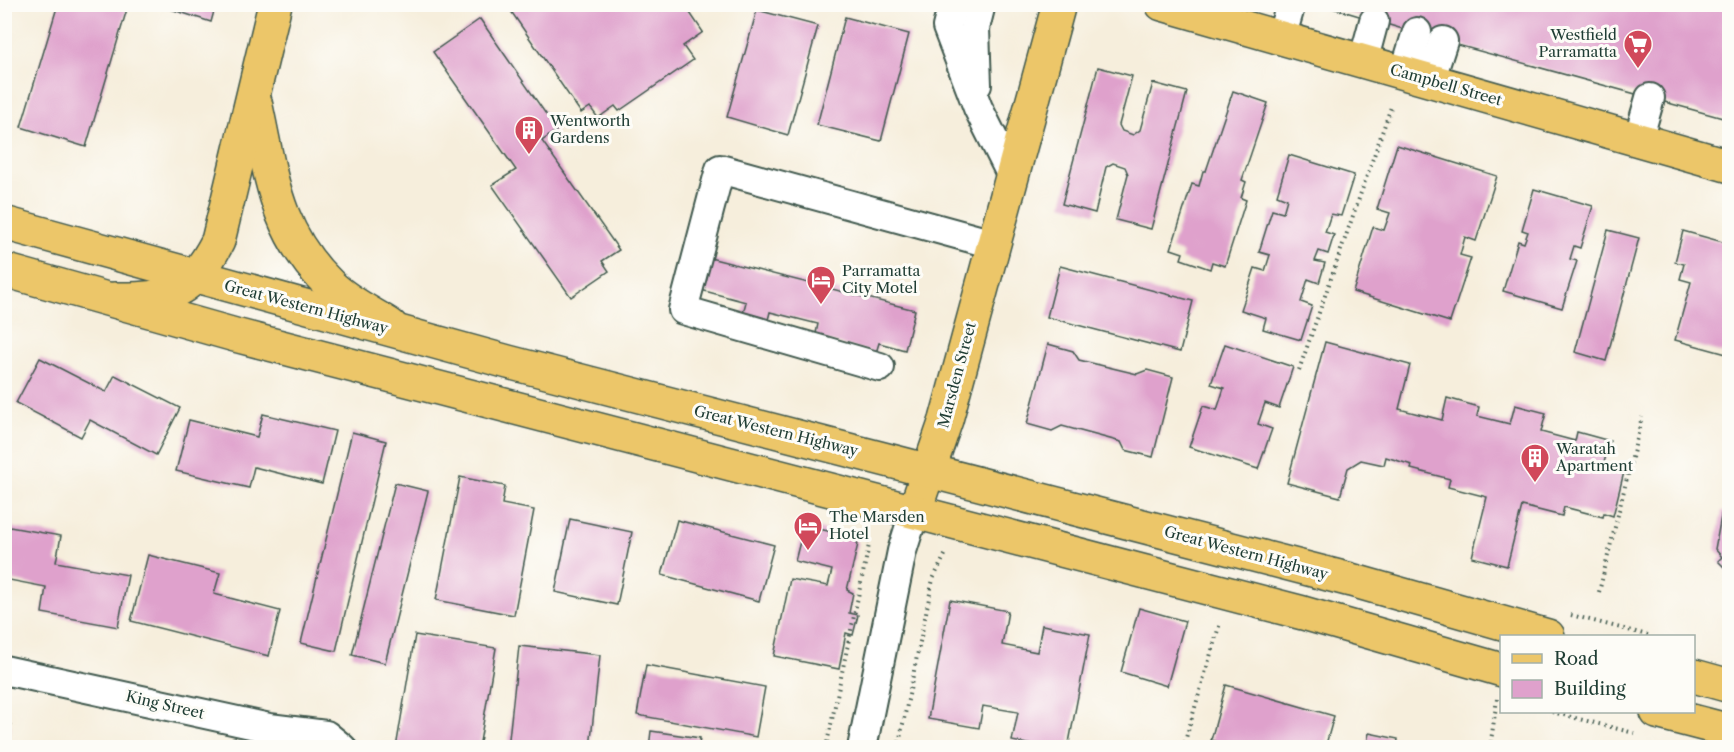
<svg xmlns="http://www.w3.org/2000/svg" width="1734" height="752" font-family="'Libre Caslon Text',serif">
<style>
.building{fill:#dfa1cc}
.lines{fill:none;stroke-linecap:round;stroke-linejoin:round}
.minor-casing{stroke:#3f584d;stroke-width:32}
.major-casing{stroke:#3f584d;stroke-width:36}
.highway-casing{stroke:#3f584d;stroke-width:36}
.path{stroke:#3f584d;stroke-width:4;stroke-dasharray:1.5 4.5;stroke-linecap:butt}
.minor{stroke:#fff;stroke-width:28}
.major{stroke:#ecc669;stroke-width:33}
.highway{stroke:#ecc669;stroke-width:33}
.labels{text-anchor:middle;stroke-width:6;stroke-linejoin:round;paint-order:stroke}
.poi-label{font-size:15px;fill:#1f3d34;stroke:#fdfcf7;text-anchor:start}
.street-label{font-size:15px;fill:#1f3d34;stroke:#fdfcf7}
</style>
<rect width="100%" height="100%" fill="#fdfcf7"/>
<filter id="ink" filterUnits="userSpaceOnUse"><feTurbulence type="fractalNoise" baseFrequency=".0167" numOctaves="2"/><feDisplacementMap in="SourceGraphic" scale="12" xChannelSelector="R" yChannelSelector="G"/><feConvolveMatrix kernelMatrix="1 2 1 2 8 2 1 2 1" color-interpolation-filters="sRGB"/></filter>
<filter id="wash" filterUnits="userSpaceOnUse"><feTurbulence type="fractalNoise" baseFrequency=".008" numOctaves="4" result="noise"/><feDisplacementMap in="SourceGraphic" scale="24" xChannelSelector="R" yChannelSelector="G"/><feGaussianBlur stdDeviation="1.35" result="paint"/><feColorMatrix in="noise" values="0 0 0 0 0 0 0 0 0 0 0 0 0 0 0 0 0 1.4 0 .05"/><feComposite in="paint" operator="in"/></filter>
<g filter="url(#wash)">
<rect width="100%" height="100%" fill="#f6eedc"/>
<g id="blocks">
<g class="building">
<path d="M 58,4 L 111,4 L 127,9 L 86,147 L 21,127 Z"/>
<path d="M 155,4 L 216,4 L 211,22 Z"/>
<path d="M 506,4 L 684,4 L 703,32 L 683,46 L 693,60 L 619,111 L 615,106 L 598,118 L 590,107 L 581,113 Z"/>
<path d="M 1319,4 L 1730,4 L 1730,120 L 1443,41 Z"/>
<path d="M 757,10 L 818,26 L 788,135 L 727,117 Z"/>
<path d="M 845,17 L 909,34 L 881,141 L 817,125 Z"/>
<path d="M 480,19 L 557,130 L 542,141 L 619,250 L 602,261 L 609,271 L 571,297 L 492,185 L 516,170 L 433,52 Z"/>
<path d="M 1098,67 L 1132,76 L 1119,125 L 1122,131 L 1133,135 L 1140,130 L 1153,83 L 1187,92 L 1151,229 L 1116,220 L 1128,174 L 1125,167 L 1113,163 L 1106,167 L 1095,213 L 1062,204 Z"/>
<path d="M 1233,91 L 1268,103 L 1242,180 L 1246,182 L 1241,198 L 1246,200 L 1225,266 L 1212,262 L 1210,269 L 1181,259 L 1183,253 L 1171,249 L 1192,184 L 1199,186 L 1203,171 L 1206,171 Z"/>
<path d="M 1397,145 L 1497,176 L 1476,241 L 1465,237 L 1460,255 L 1471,258 L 1450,322 L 1353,292 L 1373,227 L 1384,230 L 1390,213 L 1377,209 Z"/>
<path d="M 1289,155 L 1354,175 L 1341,216 L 1331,214 L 1325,232 L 1334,235 L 1328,254 L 1319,251 L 1315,261 L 1325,263 L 1319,283 L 1308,279 L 1301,302 L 1312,306 L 1301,340 L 1263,329 L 1266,318 L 1241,310 L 1255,268 L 1265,271 L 1270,255 L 1259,252 L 1272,210 L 1283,213 L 1287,199 L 1277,195 Z"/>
<path d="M 1534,189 L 1593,206 L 1580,248 L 1574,246 L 1570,259 L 1577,261 L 1562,308 L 1503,291 L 1518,241 L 1524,243 L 1528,232 L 1522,230 Z"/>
<path d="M 1608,230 L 1639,238 L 1606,361 L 1575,352 Z"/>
<path d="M 1683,231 L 1730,244 L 1730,355 L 1675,340 L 1691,282 L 1680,279 L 1684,264 L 1675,262 Z"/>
<path d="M 706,257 L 915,310 L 905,350 L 879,343 L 876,353 L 815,338 L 818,324 L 770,312 L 767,324 L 742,317 L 746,302 L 697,289 Z"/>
<path d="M 1060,266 L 1193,301 L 1180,352 L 1047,317 Z"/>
<path d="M 1325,342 L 1410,365 L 1399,409 L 1442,420 L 1447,398 L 1479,407 L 1477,416 L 1510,424 L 1515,405 L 1546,413 L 1541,432 L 1575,441 L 1577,432 L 1610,441 L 1603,466 L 1624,472 L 1613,516 L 1604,513 L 1603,517 L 1564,507 L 1562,516 L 1522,506 L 1507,566 L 1472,557 L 1487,497 L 1448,487 L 1450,479 L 1411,469 L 1412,465 L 1386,457 L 1384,465 L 1361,460 L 1348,468 L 1340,497 L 1287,483 Z"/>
<path d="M 1048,344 L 1073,351 L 1079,360 L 1137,374 L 1147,370 L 1173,377 L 1153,457 L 1125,450 L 1121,442 L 1062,426 L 1052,431 L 1027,424 Z"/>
<path d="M 1225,344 L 1293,367 L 1279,408 L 1265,403 L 1258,424 L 1272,429 L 1258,469 L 1189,447 L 1203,406 L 1217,410 L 1224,388 L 1211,384 Z"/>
<path d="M 40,358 L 106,392 L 115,375 L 180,408 L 156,455 L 90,420 L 81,437 L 16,403 Z"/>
<path d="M 263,414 L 335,431 L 322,484 L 254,467 L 249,488 L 176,471 L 189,420 L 257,437 Z"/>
<path d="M 352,432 L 386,441 L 336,651 L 301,643 Z"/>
<path d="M 460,477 L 505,486 L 502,504 L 534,510 L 514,615 L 436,600 Z"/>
<path d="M 395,483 L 428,491 L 385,663 L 352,655 Z"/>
<path d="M 1730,500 L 1730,573 L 1718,561 L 1722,557 L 1715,549 L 1722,511 L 1725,511 Z"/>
<path d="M 570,519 L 632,532 L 617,605 L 555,592 Z"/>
<path d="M 677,520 L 774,545 L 759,601 L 662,575 Z"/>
<path d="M 4,526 L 61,536 L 56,562 L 128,575 L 118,627 L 42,613 L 46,587 L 4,579 Z"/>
<path d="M 804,526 L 852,536 L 858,544 L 847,590 L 853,593 L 849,613 L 858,615 L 853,635 L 846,633 L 839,669 L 774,656 L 790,579 L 828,586 L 832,570 L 795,561 Z"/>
<path d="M 148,555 L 220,573 L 214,594 L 280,611 L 269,656 L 131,621 Z"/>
<path d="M 950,600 L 1008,611 L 1002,645 L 1037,652 L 1042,625 L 1090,634 L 1068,748 L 1047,748 L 1012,741 L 1018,712 L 983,706 L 979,728 L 928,719 Z"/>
<path d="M 1139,608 L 1185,621 L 1167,686 L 1121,672 Z"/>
<path d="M 415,635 L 496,648 L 479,748 L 396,748 Z"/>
<path d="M 519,646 L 600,655 L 590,748 L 508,748 Z"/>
<path d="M 646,665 L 765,687 L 756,737 L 637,715 Z"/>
<path d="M 1226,685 L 1334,716 L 1325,748 L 1237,748 L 1211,740 Z"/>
<path d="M 4,724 L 11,725 L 5,747 L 4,747 Z"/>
<path d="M 651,731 L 700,738 L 698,748 L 649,748 Z"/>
<path d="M 1369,733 L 1398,739 L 1397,748 L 1366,748 Z"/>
<path d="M 757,742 L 781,746 L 781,748 L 756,748 Z"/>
<path d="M 1449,742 L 1470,746 L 1470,748 L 1448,748 Z"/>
</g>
</g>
</g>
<g filter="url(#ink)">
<use href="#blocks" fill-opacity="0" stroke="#3f584d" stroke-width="1.5"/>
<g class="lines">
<g class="minor-casing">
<g id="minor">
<path d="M 953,4 L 947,27 L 978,108 L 1012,176"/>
<path d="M 1281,38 L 1291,4"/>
<path d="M 1363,62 L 1374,21"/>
<path d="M 1404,74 L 1417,32"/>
<path d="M 1430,81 L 1443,41"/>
<path d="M 977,85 L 975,28 L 981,4"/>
<path d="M 1638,140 L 1650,98"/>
<path d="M 880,367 L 683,310 L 720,169 L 993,244"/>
<path d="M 4,670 L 269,728 L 326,735 L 342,748"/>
<path d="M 862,748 L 902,551 L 915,510"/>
</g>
</g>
<g class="major-casing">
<g id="major">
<path d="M 1162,4 L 1730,166"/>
<path d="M 255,102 C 271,173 274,231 330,285 C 347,302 371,313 391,326"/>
<path d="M 114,299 C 171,300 192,292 218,241 L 275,4"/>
<path d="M 915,510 L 946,420 L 1059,4"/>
</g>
</g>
<g class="highway-casing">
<g id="highway">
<path d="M 4,223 L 508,362 L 1351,580 L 1548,636"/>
<path d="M 4,270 L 235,335 L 1303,613 L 1502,670"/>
<path d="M 1694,676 L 1730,686"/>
<path d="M 1657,712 L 1730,731"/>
</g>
</g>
<g class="path">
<path d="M 4,326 L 9,302"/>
<path d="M 1299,370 L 1391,107"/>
<path d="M 1599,592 L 1642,417"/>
<path d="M 1571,615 L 1651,636"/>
<path d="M 1552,712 L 1634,733"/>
<path d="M 826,748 L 869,545 L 865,531"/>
<path d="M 898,748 L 933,579 L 946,553"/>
<path d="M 1183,748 L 1220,623"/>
<path d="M 1490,748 L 1497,699"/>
</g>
<use href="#minor" class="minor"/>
<use href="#major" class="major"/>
<use href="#highway" class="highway"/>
</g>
</g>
<defs>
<g id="supermarket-pin" transform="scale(1.5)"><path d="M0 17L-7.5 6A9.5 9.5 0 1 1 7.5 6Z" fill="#d1495b" stroke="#fdfcf7"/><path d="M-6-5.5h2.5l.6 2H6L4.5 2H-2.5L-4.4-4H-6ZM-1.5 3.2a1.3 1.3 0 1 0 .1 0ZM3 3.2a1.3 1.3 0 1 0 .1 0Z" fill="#fff"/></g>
<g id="building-pin" transform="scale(1.5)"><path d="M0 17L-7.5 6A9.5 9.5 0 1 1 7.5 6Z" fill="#d1495b" stroke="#fdfcf7"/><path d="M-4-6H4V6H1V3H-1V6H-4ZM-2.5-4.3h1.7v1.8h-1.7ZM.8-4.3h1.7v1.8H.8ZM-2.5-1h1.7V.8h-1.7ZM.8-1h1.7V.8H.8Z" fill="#fff"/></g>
<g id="hotel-pin" transform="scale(1.5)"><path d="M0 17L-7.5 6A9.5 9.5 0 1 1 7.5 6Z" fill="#d1495b" stroke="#fdfcf7"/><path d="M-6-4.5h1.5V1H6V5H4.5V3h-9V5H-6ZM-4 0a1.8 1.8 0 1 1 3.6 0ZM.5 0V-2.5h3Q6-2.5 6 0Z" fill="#fff"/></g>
</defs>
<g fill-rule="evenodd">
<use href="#supermarket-pin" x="1638" y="44"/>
<use href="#building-pin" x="529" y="130"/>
<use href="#hotel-pin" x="821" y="280"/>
<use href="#building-pin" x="1535" y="458"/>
<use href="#hotel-pin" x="808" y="526"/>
</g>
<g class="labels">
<g class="poi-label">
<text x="1617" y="40" text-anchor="end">Westfield<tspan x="1617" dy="17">Parramatta</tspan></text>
<text x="550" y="126">Wentworth<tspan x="550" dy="17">Gardens</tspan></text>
<text x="842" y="276">Parramatta<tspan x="842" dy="17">City Motel</tspan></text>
<text x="1556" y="454">Waratah<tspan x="1556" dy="17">Apartment</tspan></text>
<text x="829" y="522">The Marsden<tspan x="829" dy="17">Hotel</tspan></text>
</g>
<g class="street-label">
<text transform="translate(1446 85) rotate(16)" y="5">Campbell Street</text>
<text transform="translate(306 307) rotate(15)" y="5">Great Western Highway</text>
<text transform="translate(957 375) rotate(-75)" y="5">Marsden Street</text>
<text transform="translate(776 431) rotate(14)" y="5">Great Western Highway</text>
<text transform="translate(1246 553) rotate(15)" y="5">Great Western Highway</text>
<text transform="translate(165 705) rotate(13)" y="5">King Street</text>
</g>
</g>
<rect width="1734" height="752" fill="none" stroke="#fdfcf7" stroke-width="24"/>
<rect x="1500" y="635" width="195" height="78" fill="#fdfcf7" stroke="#a4b0a9" stroke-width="1.5"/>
<rect x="1512" y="654" width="30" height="9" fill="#ecc669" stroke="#a4b0a9" stroke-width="1.5"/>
<text x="1554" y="665" font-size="18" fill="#1f3d34">Road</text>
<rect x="1512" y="680" width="30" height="18" fill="#dfa1cc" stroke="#a4b0a9" stroke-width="1.5"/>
<text x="1554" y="695" font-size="18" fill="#1f3d34">Building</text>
</svg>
